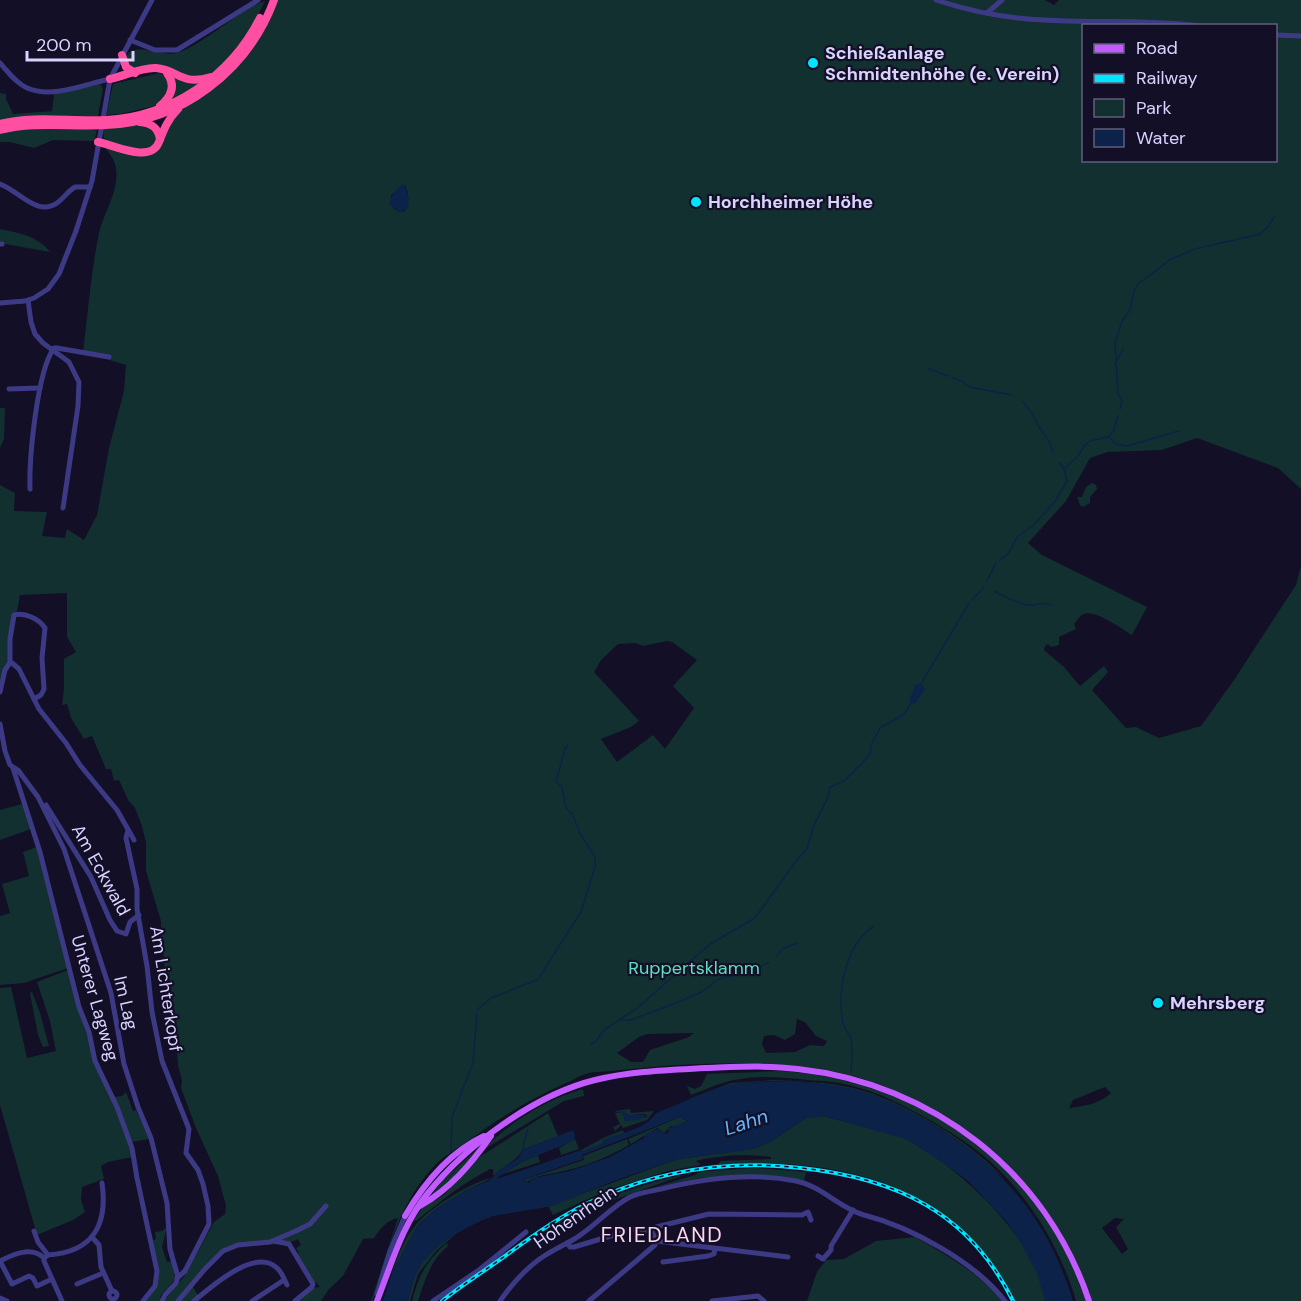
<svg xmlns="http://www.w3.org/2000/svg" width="1301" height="1301" font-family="'DM Sans',sans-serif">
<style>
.green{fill:#12302f;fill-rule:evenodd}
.water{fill:#0c2248;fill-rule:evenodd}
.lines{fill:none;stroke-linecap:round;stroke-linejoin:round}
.stream{stroke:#0c2248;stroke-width:1.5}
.minor{stroke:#3d3a85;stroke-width:5}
.major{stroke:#c25bff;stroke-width:6}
.highway{stroke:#ff4fa3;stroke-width:8}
.rail-casing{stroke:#00e5ff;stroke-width:4}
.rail{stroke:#130f26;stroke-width:1.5;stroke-dasharray:4.5;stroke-linecap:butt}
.poi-dot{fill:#00e5ff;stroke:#130f26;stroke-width:2}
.labels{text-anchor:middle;stroke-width:4.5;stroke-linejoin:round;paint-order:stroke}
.poi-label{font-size:18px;font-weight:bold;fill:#d9d4ff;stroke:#130f26;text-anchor:start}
.street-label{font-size:18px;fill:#d9d4ff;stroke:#130f26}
.park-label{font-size:18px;fill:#5fe0c0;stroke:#130f26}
.water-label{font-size:20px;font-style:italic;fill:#62b6ff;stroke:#130f26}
.quarter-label{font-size:21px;letter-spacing:1.5px;fill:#ffd6f0;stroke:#130f26}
</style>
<rect width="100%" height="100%" fill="#130f26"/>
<g class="green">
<path d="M 276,0 L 1045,0 L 1054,5 L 1059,0 L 1301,0 L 1301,489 L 1278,468 L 1197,438 L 1162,450 L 1108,452 L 1090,458 L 1066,501 L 1028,543 L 1042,555 L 1147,607 L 1132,635 C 1122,629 1095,609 1084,614 C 1080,615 1077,621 1074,624 L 1076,629 L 1059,637 L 1059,645 L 1051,647 L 1048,644 L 1045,646 L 1044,650 L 1064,667 L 1080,686 L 1104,666 L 1108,672 L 1092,690 L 1126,728 L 1136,727 L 1159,738 L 1201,726 L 1232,683 L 1296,585 L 1301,566 L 1301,1301 L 1091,1301 C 1065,1217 1008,1153 933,1110 C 902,1093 871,1079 836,1072 C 791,1063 746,1062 700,1064 C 670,1065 641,1068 611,1071 C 602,1072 592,1071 583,1075 C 577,1077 572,1081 566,1083 C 530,1099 497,1119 465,1143 C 456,1149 446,1155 438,1162 C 398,1203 389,1249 373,1301 L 371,1301 L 398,1218 C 387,1220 380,1229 374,1238 L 363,1239 L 343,1276 L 329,1289 L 321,1301 L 297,1301 L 313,1288 L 320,1287 L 316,1282 L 314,1283 L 297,1254 L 299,1253 L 296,1248 L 301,1245 L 298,1239 C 277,1251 247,1237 225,1251 C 213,1260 203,1274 192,1285 L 198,1295 L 191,1301 L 164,1301 L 186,1274 L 214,1222 L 225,1214 L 226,1206 L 218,1176 L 196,1128 L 181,1088 L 182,1081 L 178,1065 L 173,1003 L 166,989 L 163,946 L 159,946 L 158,935 L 161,932 L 161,921 L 146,871 L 146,843 L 142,826 L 135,808 L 128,800 L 119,780 L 114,781 L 111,769 L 106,769 L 92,736 L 84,739 L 71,718 L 67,704 L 62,705 L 64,688 L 64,659 L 76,652 L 67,637 L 67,593 L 20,595 L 12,638 L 11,661 L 0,682 L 0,485 L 15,493 L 14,511 L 47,512 L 42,536 L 65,538 L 67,529 L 84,540 L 97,515 L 109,448 L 124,391 L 126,365 L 83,352 C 88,312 91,272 99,233 C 103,215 114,199 116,181 C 118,167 114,158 105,148 L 149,154 L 178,112 L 218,86 L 241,63 L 265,26 ZM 1084,26 L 1276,26 L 1276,160 L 1084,160 ZM 405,185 L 408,193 L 405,211 L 400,212 L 393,208 L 391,195 ZM 667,641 L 672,642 L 697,660 L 673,686 L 694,708 L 665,749 L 653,735 L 617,762 L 601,739 L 631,727 L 639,721 L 594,672 L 601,660 L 618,644 L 635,643 L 643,646 ZM 797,1019 L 805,1022 L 816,1036 L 827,1041 L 824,1046 L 810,1045 L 795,1052 L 766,1053 L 762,1044 L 764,1036 L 774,1035 L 785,1040 L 795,1034 ZM 694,1033 L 689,1037 L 650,1050 L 643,1062 L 631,1062 L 617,1053 L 639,1037 L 647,1034 ZM 1105,1087 L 1111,1093 C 1099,1104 1085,1106 1069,1108 L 1073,1100 ZM 1115,1218 L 1124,1219 L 1116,1227 L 1128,1249 L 1122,1254 L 1102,1228 Z"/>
<path d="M 265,1 C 256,22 222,78 196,79 C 185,79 173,68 161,67 C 150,66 140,70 129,67 L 125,58 C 133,40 160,57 177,53 C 198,47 233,17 254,5 Z"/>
<path d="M 159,73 L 166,76 L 170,87 L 161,102 L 154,106 L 120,114 L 106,115 L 113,84 Z"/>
<path d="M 171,76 L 200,82 L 201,84 L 171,102 Z"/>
<path d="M 100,84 L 103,88 L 98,116 L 22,118 L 0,122 L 0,93 L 6,94 L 6,99 L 13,114 L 52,111 L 54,94 Z"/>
<path d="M 141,125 L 148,125 L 157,135 L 156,145 L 143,151 L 108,141 L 104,138 L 103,129 Z"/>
<path d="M 44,127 L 97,130 L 94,141 L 53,140 L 34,148 L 10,142 L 0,142 L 0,132 Z"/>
<path d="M 0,229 C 19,233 38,236 50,252 L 0,243 Z"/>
<path d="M 0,408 L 5,408 L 4,439 L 0,448 Z"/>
<path d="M 1092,483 L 1096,485 L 1097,489 L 1090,497 L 1090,503 L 1083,507 L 1080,505 L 1077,497 L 1082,497 L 1086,487 Z"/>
<path d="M 22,804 L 31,829 L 0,840 L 0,810 Z"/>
<path d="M 37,847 L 68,968 L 24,983 L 0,985 L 0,916 L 10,913 L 2,884 L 29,876 L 23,852 Z"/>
<path d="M 68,970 L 77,1007 L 131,1148 L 132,1157 L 108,1162 L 101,1166 L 104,1179 L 82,1187 L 81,1200 L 85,1212 L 73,1220 L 37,1235 L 0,1105 L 0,988 L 11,987 L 27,1058 L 56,1051 L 50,1021 L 37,982 Z"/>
<path d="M 32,992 L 40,1013 L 49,1046 L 43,1047 L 38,1035 L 30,993 Z"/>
<path d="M 779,1071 C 883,1076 984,1129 1043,1215 C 1050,1225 1058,1235 1063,1246 C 1072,1263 1078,1283 1086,1301 L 1076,1301 C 1063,1255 1035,1206 1001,1172 C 978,1148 948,1130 919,1114 C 899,1103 879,1093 856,1087 C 840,1082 823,1081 807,1080 C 784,1077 757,1075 734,1080 C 719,1083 705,1090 691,1095 L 687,1086 L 695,1089 L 701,1086 L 707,1074 Z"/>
<path d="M 774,1080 C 801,1081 827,1082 853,1088 C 902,1100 973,1142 1006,1181 C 933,1110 842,1069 739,1084 C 720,1086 704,1096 686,1100 L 731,1083 Z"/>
<path d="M 583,1089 L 584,1096 L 564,1101 L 483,1150 C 508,1123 547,1099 583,1089 Z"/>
<path d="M 126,1092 L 133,1111 L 136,1110 L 149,1139 L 132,1142 L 114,1097 L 122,1096 Z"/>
<path d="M 630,1109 L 631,1113 L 654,1111 L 647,1120 L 623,1128 L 621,1125 L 615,1131 L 613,1127 L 620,1124 L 615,1113 L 623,1113 L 625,1121 L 647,1117 L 646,1114 L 630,1115 L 614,1111 Z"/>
<path d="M 548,1113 L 558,1136 L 522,1150 C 517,1162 503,1165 495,1175 L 493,1175 L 493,1169 L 490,1169 C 463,1183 441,1201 416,1221 L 414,1220 L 423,1207 L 444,1195 L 478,1158 Z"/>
<path d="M 823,1116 C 848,1123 885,1129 908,1140 C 958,1166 1040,1242 1045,1301 L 1015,1301 C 954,1179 829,1154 704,1166 L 718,1164 L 721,1161 L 771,1159 L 771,1157 C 748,1154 719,1155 696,1161 L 701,1165 L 668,1171 L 608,1190 L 553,1215 L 548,1206 L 678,1159 L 753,1149 L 772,1141 L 806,1118 Z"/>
<path d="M 680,1117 L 687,1121 L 675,1127 L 671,1126 L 664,1133 L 657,1128 L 631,1144 L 628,1139 Z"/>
<path d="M 623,1130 L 624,1133 L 603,1140 L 604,1143 L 582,1152 L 581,1150 L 605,1137 Z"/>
<path d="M 575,1139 L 579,1149 L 561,1155 L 559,1148 Z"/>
<path d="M 627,1139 L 629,1145 C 610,1156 589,1165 568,1170 C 555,1174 537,1174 527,1182 L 523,1180 L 584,1160 L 583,1156 Z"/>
<path d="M 484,1143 L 455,1178 L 430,1197 L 443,1180 Z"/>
<path d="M 538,1155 L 540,1162 L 503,1174 L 522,1162 Z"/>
<path d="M 754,1168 L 806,1172 L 804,1181 L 742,1175 L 699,1178 L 652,1188 L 695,1175 L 699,1172 Z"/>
<path d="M 684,1175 L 605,1203 L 580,1214 L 560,1226 L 558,1223 C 597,1200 640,1184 684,1175 Z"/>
<path d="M 492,1178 L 467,1190 L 436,1209 L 418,1225 L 392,1273 C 398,1256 403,1241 414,1227 C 426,1210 472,1181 492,1178 Z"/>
<path d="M 484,1219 L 458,1232 L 436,1251 L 418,1274 L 410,1301 L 408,1301 C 410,1292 412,1281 416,1273 C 429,1247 459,1230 484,1219 Z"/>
<path d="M 167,1227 L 162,1247 L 167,1262 L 172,1261 L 175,1279 L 161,1295 L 159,1301 L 146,1301 C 164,1281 157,1264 151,1241 L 156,1239 L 155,1232 L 162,1231 Z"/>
<path d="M 915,1237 C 947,1255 978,1273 1004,1301 L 807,1301 L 817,1272 L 826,1260 L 844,1259 L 876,1241 Z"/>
<path d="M 447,1243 L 448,1246 C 430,1261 425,1280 418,1301 L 412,1301 C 418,1276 428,1259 447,1243 Z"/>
</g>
<g class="water">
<path d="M 402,184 L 405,185 L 409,199 L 408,208 L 400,212 L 390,205 C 389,195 396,191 402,184 Z"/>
<path d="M 921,683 L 925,689 L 915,704 L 909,701 L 915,685 Z"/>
<path d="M 789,1081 C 810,1083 832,1084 853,1089 C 881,1096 907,1109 932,1124 C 1004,1168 1048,1219 1073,1301 L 1045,1301 L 1037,1273 L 1022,1245 L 1006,1221 L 967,1180 L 936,1158 L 906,1139 L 823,1116 L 806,1118 L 772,1141 L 753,1149 L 678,1159 L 611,1182 L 553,1206 L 493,1216 C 466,1226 429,1246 416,1274 C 412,1283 410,1292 408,1301 L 383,1301 L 392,1273 L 418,1225 L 436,1209 L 467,1190 L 490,1180 L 498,1171 L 519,1158 L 522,1150 L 573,1130 L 575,1136 L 573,1141 L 522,1162 L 498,1177 L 497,1179 L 581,1150 L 582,1152 L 603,1143 L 603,1140 C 621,1132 645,1130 656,1113 L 720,1087 L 740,1083 ZM 680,1117 L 688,1121 C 682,1124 673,1125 668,1129 L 669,1132 L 665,1134 L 657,1129 L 646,1134 L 644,1138 L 610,1157 L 570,1171 L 533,1178 L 528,1183 L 522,1180 L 583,1159 L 582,1155 Z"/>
<path d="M 624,1111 L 630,1115 L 649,1115 L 638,1120 L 625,1121 L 623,1113 L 613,1112 Z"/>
</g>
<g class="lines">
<g class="stream">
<path d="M 1115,364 L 1123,349"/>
<path d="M 929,369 L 948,376"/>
<path d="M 953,378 L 962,381 L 969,387 L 1012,395"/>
<path d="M 1023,402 C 1031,410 1034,418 1039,427 C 1046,437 1051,442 1053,454"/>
<path d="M 1120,409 L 1122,401 L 1118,394 L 1115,343 L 1122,321 L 1130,310 L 1134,291 L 1138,284 L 1171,259 L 1195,249 L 1260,234 L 1268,227 L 1274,217"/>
<path d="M 1109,436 L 1113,432 L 1118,416"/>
<path d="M 1109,437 L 1115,444 L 1127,446 L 1179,431"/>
<path d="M 1065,468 L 1078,456 L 1084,446 L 1090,441 L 1108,437"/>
<path d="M 999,561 L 1009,553 L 1017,537 L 1034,525 L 1056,500 L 1067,481 L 1064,469 L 1059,462"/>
<path d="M 987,581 L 996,563"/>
<path d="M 994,591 C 1004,596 1016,603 1027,605 C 1036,606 1042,601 1051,605"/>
<path d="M 972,600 L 984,587"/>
<path d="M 922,682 L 969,603"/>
<path d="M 776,956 L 784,948 L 798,943"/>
<path d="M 540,976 L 581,912 L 595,867 L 595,857 L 581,835 L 572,814 L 566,808 L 562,787 L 556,782 L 565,749 L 568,745"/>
<path d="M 477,1010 L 491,998 L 539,979"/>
<path d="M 622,1020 L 631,1020 L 676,1003 L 702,992 L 717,980 L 730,976 L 749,973 L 769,962"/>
<path d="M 591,1044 L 596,1041 L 604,1030 L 637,1008 L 710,944 L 755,918 L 797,860 L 807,849 L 814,825 L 828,797 L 830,787 L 844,781 L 866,759 L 870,754 L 872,743 L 880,728 L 904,714 L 913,700"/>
<path d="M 851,1072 C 852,1061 853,1050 851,1040 C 850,1034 844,1029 843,1023 C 837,991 845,945 874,926"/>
<path d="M 451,1151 L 452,1117 L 473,1063 L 477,1014"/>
<path d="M 523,1151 L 524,1142 L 528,1129"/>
</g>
<g class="minor">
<path d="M 936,0 C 963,9 990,15 1018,18 C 1078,25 1138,18 1199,26"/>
<path d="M 987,13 L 1002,0"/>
<path d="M 1276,35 L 1301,36"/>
<path d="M 130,40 L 155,50 L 177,50 L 258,0"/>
<path d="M 0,63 C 8,72 16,83 27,88 C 52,99 86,84 110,79"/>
<path d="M 0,184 C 18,190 37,217 57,203 C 64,198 68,191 75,187 L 90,187"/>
<path d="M 0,244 L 2,244"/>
<path d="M 28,300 L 31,322 L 35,334 L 43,343 L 69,362 L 79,382 L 78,406 L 63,508"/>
<path d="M 0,303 L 25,301 L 34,298 L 48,289 L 59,274 L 76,231 L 92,181 L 110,79 L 152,0"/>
<path d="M 9,389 L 40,388"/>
<path d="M 30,489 C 29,459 37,371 54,348 L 57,348 L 109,357"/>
<path d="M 10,663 L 10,639 L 14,615 C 25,612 39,619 45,628 L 42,658 L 44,689 L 41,695 L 34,699"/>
<path d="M 0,692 L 5,670 L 9,664 L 12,663 L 19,669 L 39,709 L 66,743 L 80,765 L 117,810 L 134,840"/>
<path d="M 0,724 L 5,751 L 10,765 L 18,770 L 38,797 L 64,849 L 111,993 L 124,1064 L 138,1107 L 151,1138 L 167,1203 L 170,1249 L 178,1277 L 176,1283 L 165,1295 L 162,1301"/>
<path d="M 13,768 L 40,852 L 79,1007 L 89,1032 L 95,1061 L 117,1107 L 132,1148 L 137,1178 L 157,1271 L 155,1286 L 143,1301"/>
<path d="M 46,805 L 91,877 L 110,920 L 117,931 L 126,934 L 130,922 L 139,915"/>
<path d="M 128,830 L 126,838 L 137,889 L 137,909 L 147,966 L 152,1012 L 162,1061 L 189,1129 L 186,1153 L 198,1170 L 203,1184 L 208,1206 L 209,1224 L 185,1271 L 177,1278"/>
<path d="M 34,1231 L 38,1242 L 48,1255 L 44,1258 L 44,1261 L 62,1301"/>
<path d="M 651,1231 L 656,1227 L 709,1214 L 802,1215 L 808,1212 L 811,1220"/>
<path d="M 92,1237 L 99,1245 L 101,1267 L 112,1291"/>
<path d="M 274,1241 L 289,1244 L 313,1284 L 312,1287 L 295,1301"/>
<path d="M 656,1241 L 788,1257"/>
<path d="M 567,1243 L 570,1247 L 574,1247 L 634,1229 L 651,1231 L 655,1237 L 655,1245 L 589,1301"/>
<path d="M 48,1255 C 93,1252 108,1225 102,1183"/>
<path d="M 818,1256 L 823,1259 L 831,1250 L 831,1246 L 853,1210"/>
<path d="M 44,1258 C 31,1246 14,1254 0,1261 L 12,1284 L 29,1276 L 33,1278 L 37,1286 L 52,1279"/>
<path d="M 663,1262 L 708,1256 L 714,1254 L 715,1249"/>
<path d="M 77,1284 L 103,1273"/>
<circle cx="113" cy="1295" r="4"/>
<path d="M 377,1294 L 390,1251 L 405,1216"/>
<path d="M 0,1298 L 7,1301"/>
<path d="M 178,1301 L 205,1269 L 223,1251 L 238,1245 L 270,1242 L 296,1231 L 310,1224 L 326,1206"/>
<path d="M 194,1301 C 211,1287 255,1247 277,1268 C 282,1272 284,1279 287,1285"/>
<path d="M 252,1301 L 284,1280"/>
<path d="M 433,1301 L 479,1270 L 526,1232"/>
<path d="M 500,1301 C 512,1284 527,1267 544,1256 C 555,1249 566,1244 576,1238 C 595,1226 611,1207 630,1197 C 639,1193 651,1191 661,1189 C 705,1178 751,1172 796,1181 C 822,1186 839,1208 864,1215 C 911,1227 975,1262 1005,1301"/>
<path d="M 712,1301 L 758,1296 L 764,1301"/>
</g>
<g class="major">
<path d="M 420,1206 C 450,1189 471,1164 491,1136"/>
<path d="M 405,1216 C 424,1183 448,1153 484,1136"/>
<path d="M 377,1301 C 392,1263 402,1225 428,1193 C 467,1145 534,1095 595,1080 C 631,1071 668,1070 705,1068 C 736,1067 767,1065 798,1069 C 933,1084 1046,1172 1089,1301"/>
</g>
<g class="highway">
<path d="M 122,55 L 126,67 L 135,73"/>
<path d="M 110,79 C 124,76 142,67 156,68 C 179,70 180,86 211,77"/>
<path d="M 160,106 C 172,96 176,85 167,73"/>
<path d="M 140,122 C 152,123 158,128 160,139"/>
<path d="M 0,124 C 35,115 70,122 106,120 C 171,117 231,76 260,18"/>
<path d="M 0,130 C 34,121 71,127 106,125 C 181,122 248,71 274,0"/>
<path d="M 98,142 C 114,145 151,164 159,142 C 164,129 168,119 178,109"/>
</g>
<g class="rail-casing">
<path id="rail" d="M 442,1301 C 462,1285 484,1271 505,1256 C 535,1234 566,1212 601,1197 C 665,1169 732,1160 801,1168 C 895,1178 969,1212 1013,1301"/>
</g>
<use href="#rail" class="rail"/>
</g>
<g class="poi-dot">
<circle cx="813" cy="63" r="6"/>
<circle cx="696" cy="202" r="6"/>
<circle cx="1158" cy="1003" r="6"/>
</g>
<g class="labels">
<g class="poi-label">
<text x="825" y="59">Schießanlage<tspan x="825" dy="21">Schmidtenhöhe (e. Verein)</tspan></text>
<text x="708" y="208">Horchheimer Höhe</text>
<text x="1170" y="1009">Mehrsberg</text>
</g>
<g class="street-label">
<text transform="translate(101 870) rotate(61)" y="6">Am Eckwald</text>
<text transform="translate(166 989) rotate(81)" y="6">Am Lichterkopf</text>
<text transform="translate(95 998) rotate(74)" y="6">Unterer Lagweg</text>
<text transform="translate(126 1003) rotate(77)" y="6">Im Lag</text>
<text transform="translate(575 1217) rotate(-35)" y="6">Hohenrhein</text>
</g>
<g class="park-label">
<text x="694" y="974">Ruppertsklamm</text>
</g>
<g class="water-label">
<text transform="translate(746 1122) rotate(-18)" y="7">Lahn</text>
</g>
<g class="quarter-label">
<text x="662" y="1242">FRIEDLAND</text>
</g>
</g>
<rect x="1082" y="24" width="195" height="138" fill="#130f26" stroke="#625e7d" stroke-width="1.5"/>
<rect x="1094" y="44" width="30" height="9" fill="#c25bff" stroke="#625e7d" stroke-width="1.5"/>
<text x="1136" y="54" font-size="18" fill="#d9d4ff">Road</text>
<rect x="1094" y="74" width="30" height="9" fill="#00e5ff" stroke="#625e7d" stroke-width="1.5"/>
<text x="1136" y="84" font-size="18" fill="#d9d4ff">Railway</text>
<rect x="1094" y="99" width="30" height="18" fill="#12302f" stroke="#625e7d" stroke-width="1.5"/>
<text x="1136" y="114" font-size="18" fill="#d9d4ff">Park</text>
<rect x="1094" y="129" width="30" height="18" fill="#0c2248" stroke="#625e7d" stroke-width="1.5"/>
<text x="1136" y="144" font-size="18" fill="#d9d4ff">Water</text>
<path d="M27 51v9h106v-9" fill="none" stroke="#d9d4ff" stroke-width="3"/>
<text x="36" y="51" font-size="18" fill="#d9d4ff" stroke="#130f26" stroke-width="4.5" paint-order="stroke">200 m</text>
</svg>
